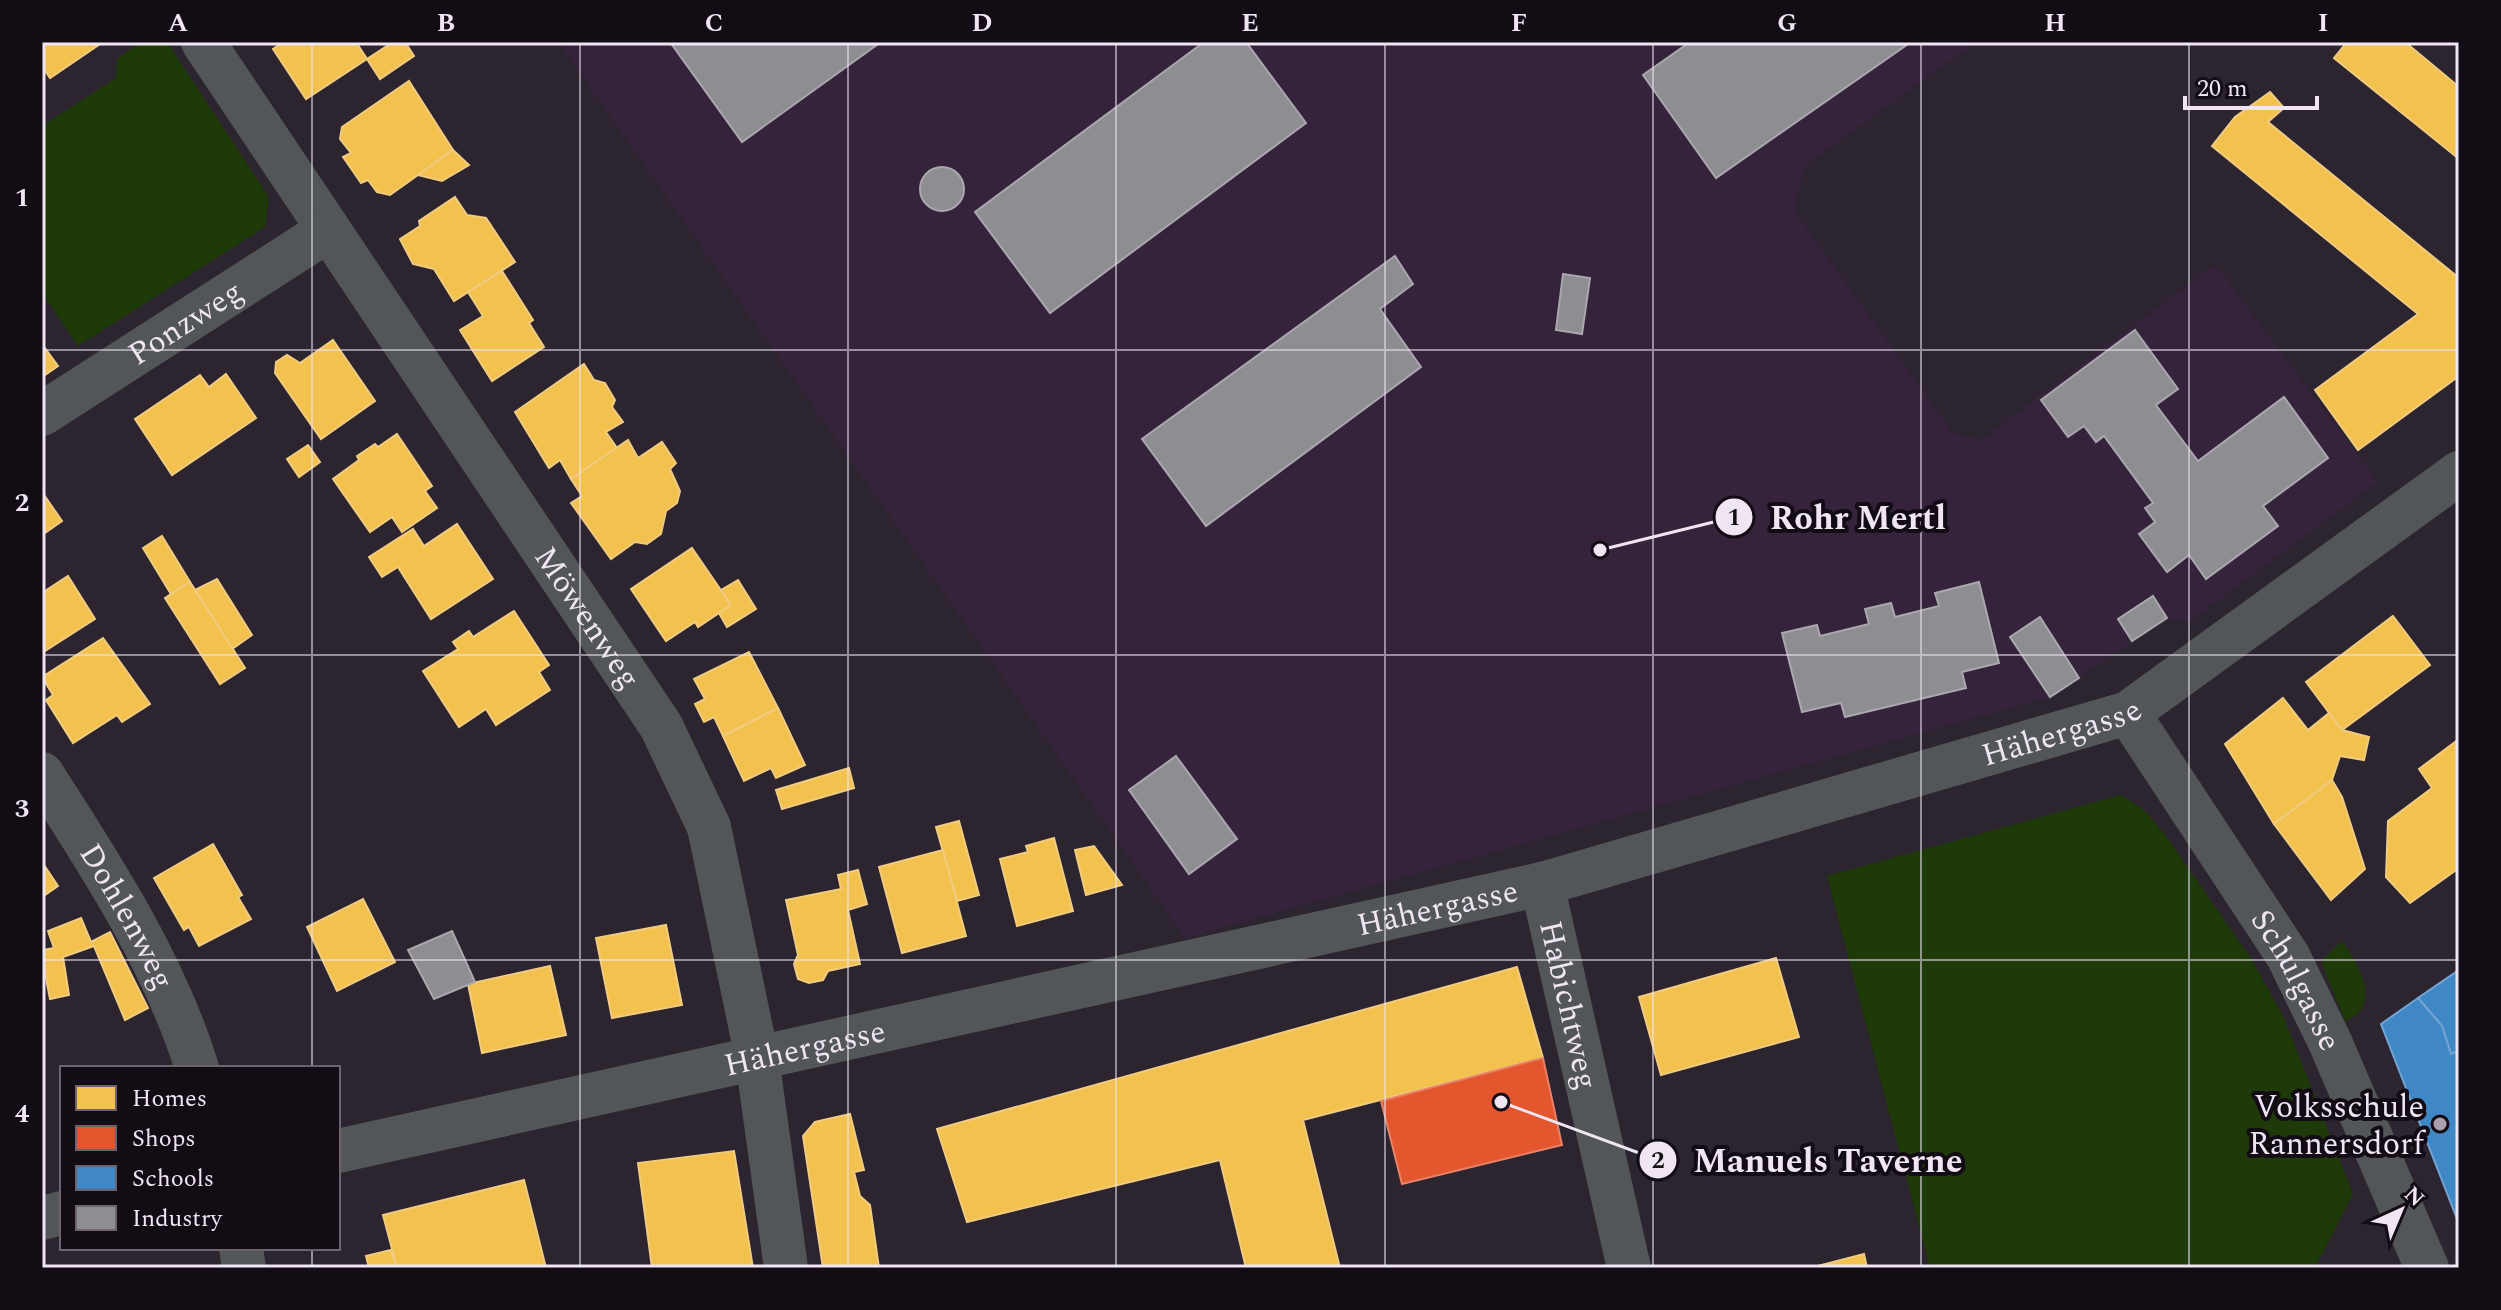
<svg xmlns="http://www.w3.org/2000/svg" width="2501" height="1310" font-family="Spectral,serif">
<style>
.built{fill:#34233a}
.green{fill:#1e3a09}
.homes{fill:#f2c14e;stroke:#f1cc80;stroke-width:2}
.shops{fill:#e4572e;stroke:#e78269;stroke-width:2}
.schools{fill:#3f88c5;stroke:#74a4d3;stroke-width:2}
.industry{fill:#8d8d92;stroke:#aaa7af;stroke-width:2}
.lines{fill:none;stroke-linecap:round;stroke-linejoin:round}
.minor{stroke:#535658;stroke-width:44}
.grid{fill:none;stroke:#efe5f3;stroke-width:2;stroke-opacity:0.55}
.poi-dot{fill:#aba1ae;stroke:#130c15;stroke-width:3}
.labels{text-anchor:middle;stroke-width:8;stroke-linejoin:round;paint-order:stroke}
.street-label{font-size:32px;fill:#efe5f3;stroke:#130c15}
.poi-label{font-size:32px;fill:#efe5f3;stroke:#130c15;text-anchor:end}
.leader{fill:none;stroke:#efe5f3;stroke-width:3}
.callout-dot{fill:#efe5f3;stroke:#130c15;stroke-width:3}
.mark-label{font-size:24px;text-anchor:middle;font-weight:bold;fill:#111}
.callout-label{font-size:34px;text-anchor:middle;font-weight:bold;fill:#efe5f3;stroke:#130c15;stroke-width:8;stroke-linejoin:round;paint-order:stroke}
.neatline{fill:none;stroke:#efe5f3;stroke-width:3}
.grid-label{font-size:26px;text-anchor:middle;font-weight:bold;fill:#efe5f3}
</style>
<rect width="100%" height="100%" fill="#2c242f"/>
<path class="built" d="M 558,42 L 1976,42 L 1805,166 L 1794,210 L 1953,433 L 1981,440 L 2215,264 L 2378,482 L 2188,623 L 2167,618 L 2050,697 L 1185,938 Z"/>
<g class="green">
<path d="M 141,42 L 167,42 L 269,197 L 265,227 L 78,346 L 42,293 L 42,126 L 116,78 L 117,59 Z"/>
<path d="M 2121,795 L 2144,810 L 2166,836 L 2252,960 L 2284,1018 L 2353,1194 L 2315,1268 L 1930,1268 L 1827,876 Z"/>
<path d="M 2342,941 C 2358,964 2384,1006 2345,1021 L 2321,961 Z"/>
</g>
<g class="homes">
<path d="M 42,42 L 103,42 L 50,78 L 42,66 Z"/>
<path d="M 283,42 L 356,42 L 367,59 L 306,99 L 273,49 Z"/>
<path d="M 393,42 L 405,42 L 414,56 L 380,79 L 367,59 Z"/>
<path d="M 2347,42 L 2405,42 L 2459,87 L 2459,159 L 2334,58 Z"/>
<path d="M 409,81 L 453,150 L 390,195 L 377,192 L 368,180 L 361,183 L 343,157 L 351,153 L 340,139 L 342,127 Z"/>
<path d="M 2270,92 L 2284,108 L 2268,122 L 2459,278 L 2459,376 L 2358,450 L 2315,390 L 2418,314 L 2212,146 L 2235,117 Z"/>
<path d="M 453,150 L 469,165 L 442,181 L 418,175 Z"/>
<path d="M 455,197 L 467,215 L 486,218 L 515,262 L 454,301 L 434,269 L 413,264 L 400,239 L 420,226 L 419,221 Z"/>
<path d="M 502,271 L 533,320 L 529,323 L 544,347 L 492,381 L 460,330 L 483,316 L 468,292 Z"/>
<path d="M 333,340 L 375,401 L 321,439 L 275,373 L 276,362 L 287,355 L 300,363 Z"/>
<path d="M 42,344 L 58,366 L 42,377 Z"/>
<path d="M 584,364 L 594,380 L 605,383 L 615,400 L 612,407 L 623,422 L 606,432 L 617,448 L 571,479 L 560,460 L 549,468 L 515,412 Z"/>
<path d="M 226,374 L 256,418 L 172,475 L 135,419 L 200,375 L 209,387 Z"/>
<path d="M 397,434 L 432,486 L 425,491 L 437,508 L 402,532 L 392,517 L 370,532 L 333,479 L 359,460 L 357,456 L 375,444 L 378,447 Z"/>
<path d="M 628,440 L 638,458 L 662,442 L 676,463 L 670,469 L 680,491 L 677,503 L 666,511 L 661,534 L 647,544 L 635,542 L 611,559 L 571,503 L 582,496 L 571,479 Z"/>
<path d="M 308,445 L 320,462 L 299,477 L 287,459 Z"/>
<path d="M 42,492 L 62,521 L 42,535 Z"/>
<path d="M 457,524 L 493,579 L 431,619 L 398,567 L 382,577 L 369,557 L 413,529 L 424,546 Z"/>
<path d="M 162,536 L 190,582 L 171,594 L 143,548 Z"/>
<path d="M 692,548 L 731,605 L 698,627 L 695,622 L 666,641 L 631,589 Z"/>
<path d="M 68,576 L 95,619 L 42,653 L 42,593 Z"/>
<path d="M 217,579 L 252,635 L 232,649 L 195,590 Z"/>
<path d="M 738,580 L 756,609 L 727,627 L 719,613 L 731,605 L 721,590 Z"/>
<path d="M 190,582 L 245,668 L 220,684 L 165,598 Z"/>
<path d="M 514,611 L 549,665 L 539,672 L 550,690 L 496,725 L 486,709 L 459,727 L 423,671 L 458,649 L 453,642 L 469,631 L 473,637 Z"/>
<path d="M 2393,616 L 2430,665 L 2342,730 L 2306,682 Z"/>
<path d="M 103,638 L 150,704 L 122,722 L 117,715 L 73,743 L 46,700 L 53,695 L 42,677 Z"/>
<path d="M 749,652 L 778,708 L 723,736 L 714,717 L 704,722 L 695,704 L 705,699 L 694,679 Z"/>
<path d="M 2283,698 L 2308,730 L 2329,713 L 2342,730 L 2369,737 L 2364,760 L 2340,756 L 2332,780 L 2274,824 L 2225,744 Z"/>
<path d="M 778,708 L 805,765 L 776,778 L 771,768 L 744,781 L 723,736 Z"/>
<path d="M 2459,739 L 2459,868 L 2410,903 L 2386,877 L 2388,821 L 2432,788 L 2419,769 Z"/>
<path d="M 849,768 L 854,788 L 782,809 L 776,790 Z"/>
<path d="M 2332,780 L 2342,797 L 2365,869 L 2331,900 L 2274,824 Z"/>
<path d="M 959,821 L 979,895 L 957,901 L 936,827 Z"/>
<path d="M 1054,838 L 1073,911 L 1017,926 L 1000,859 L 1028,852 L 1026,846 Z"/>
<path d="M 213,844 L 242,895 L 238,897 L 251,919 L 199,946 L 189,927 L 184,930 L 154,878 Z"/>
<path d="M 1094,846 L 1122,885 L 1086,895 L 1075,850 Z"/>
<path d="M 943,850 L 966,936 L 902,953 L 879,867 Z"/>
<path d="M 42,862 L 58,886 L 42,897 Z"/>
<path d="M 858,870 L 867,904 L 848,910 L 860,964 L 828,971 L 823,980 L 809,983 L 798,979 L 794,964 L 798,955 L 786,900 L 841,889 L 838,875 Z"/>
<path d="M 363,899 L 395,962 L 337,991 L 307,927 Z"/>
<path d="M 81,918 L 91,942 L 110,932 L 148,1008 L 125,1020 L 94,946 L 63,957 L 69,995 L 50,999 L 42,957 L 42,950 L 54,948 L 48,931 Z"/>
<path d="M 666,925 L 682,1005 L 612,1018 L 596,938 Z"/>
<path d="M 1776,958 L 1799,1037 L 1661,1075 L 1639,997 Z"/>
<path d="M 550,966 L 566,1035 L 482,1053 L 468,984 Z"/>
<path d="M 1517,967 L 1543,1058 L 1303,1120 L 1340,1268 L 1246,1268 L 1220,1160 L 967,1222 L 937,1129 Z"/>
<path d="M 850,1114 L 864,1170 L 854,1172 L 860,1196 L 870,1205 L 879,1268 L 823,1268 L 803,1136 L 815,1122 Z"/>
<path d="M 734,1151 L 753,1268 L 652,1268 L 638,1163 Z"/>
<path d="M 524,1180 L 546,1268 L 397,1268 L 383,1215 Z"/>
<path d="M 391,1250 L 397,1268 L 369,1268 L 366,1256 Z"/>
<path d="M 1864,1254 L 1867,1268 L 1810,1268 Z"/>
</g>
<path class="shops" d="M 1543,1058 L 1562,1145 L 1402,1184 L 1381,1101 Z"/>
<g class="schools">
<path d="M 2459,970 L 2459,1051 L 2451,1054 L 2442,1026 L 2418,998 Z"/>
<path d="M 2418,998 L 2442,1026 L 2451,1054 L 2459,1051 L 2459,1224 L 2381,1024 Z"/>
</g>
<g class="industry">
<path d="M 670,42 L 881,42 L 742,142 Z"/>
<path d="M 1204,42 L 1246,42 L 1306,123 L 1050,313 L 975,212 Z"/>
<path d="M 1690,42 L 1911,42 L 1716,178 L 1643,75 Z"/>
<circle cx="942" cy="189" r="22"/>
<path d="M 1395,256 L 1413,284 L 1380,309 L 1421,367 L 1206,526 L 1142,439 Z"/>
<path d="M 1563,274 L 1590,278 L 1582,334 L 1556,330 Z"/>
<path d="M 2135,330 L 2178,389 L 2156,405 L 2198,461 L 2284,397 L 2328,458 L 2263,506 L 2278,526 L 2206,579 L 2189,555 L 2167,572 L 2139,534 L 2155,522 L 2145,508 L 2153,503 L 2104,436 L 2096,442 L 2084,426 L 2068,437 L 2041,400 Z"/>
<path d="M 1979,582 L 1999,663 L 1962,672 L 1966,688 L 1845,717 L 1841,703 L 1802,712 L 1782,633 L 1817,625 L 1820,636 L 1869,624 L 1865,609 L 1891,603 L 1895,617 L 1939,606 L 1935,593 Z"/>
<path d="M 2153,596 L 2167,618 L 2132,641 L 2118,619 Z"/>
<path d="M 2040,617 L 2079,678 L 2050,697 L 2010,637 Z"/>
<path d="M 1176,756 L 1237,839 L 1189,874 L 1129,790 Z"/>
<path d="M 452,931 L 475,982 L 434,999 L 408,950 Z"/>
</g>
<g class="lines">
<g class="minor">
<path id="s1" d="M 203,42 L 661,726 L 709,827 L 757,1058 L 786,1268"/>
<path id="s2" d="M 42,414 L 327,231"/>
<path id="s3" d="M 2128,713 L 2288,956 L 2330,1042 L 2427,1268"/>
<path id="s4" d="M 42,774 C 102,867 164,962 197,1068"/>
<path id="s5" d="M 1542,884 L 1629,1268"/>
<path id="s6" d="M 338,1151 L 1542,884 L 2128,713 L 2459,473"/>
<path d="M 42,1218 L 62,1213"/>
<path d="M 241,1248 L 244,1268"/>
</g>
</g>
<path class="grid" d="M 312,42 L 312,1068M 580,42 L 580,1268M 848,42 L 848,1268M 1116,42 L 1116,1268M 1385,42 L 1385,1268M 1653,42 L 1653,1268M 1921,42 L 1921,1268M 2189,42 L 2189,1268M 42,350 L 2459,350M 42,655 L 2459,655M 42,960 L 2459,960M 312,1248 L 312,1268"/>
<circle class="poi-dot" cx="2440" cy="1124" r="8"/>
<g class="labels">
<g class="street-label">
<text dy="11" stroke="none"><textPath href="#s2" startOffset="170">Ponzweg</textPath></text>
<text dy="11" stroke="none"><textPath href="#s1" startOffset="692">Möwenweg</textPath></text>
<text dy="11" stroke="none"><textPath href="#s6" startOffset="1774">Hähergasse</textPath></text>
<text dy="11" stroke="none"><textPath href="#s6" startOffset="1126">Hähergasse</textPath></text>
<text dy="11" stroke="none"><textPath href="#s4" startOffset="166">Dohlenweg</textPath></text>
<text dy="11" stroke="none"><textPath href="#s3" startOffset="316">Schulgasse</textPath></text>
<text dy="11" stroke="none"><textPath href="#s5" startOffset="124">Habichtweg</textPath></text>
<text dy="11" stroke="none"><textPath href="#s6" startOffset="478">Hähergasse</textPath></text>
</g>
<g class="poi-label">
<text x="2424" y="1117">Volksschule<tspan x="2424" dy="37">Rannersdorf</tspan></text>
</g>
</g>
<path class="leader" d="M1600 550L1734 517M1501 1102L1658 1160"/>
<g class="callout-dot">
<circle cx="1600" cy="550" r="8"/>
<circle cx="1501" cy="1102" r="8"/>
<circle cx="1734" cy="517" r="20"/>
<circle cx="1658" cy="1160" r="20"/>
</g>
<g class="mark-label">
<text x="1734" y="525">1</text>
<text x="1658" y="1168">2</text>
</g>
<g class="callout-label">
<text x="1858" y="529">Rohr Mertl</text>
<text x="1828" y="1172">Manuels Taverne</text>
</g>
<rect width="2501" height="1310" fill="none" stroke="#130c15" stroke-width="88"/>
<rect x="60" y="1066" width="280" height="184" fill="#130c15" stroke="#6b636e" stroke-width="2"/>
<rect x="76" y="1086" width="40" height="24" fill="#f2c14e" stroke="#6b636e" stroke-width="2"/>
<text x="132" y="1106" font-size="24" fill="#efe5f3">Homes</text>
<rect x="76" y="1126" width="40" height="24" fill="#e4572e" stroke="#6b636e" stroke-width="2"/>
<text x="132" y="1146" font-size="24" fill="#efe5f3">Shops</text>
<rect x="76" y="1166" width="40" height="24" fill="#3f88c5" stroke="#6b636e" stroke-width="2"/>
<text x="132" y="1186" font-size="24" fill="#efe5f3">Schools</text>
<rect x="76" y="1206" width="40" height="24" fill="#8d8d92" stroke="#6b636e" stroke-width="2"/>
<text x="132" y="1226" font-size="24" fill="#efe5f3">Industry</text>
<g transform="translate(2401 1210) rotate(44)" stroke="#130c15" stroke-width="6" paint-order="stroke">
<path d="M0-6L14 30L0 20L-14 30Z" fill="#efe5f3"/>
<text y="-12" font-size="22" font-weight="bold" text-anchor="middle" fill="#efe5f3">N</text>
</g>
<path d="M2185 96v12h132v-12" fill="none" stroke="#efe5f3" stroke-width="4"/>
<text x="2197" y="96" font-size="24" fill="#efe5f3" stroke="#130c15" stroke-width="6" paint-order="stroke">20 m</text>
<rect x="44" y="44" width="2413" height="1222" class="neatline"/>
<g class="grid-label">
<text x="178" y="31">A</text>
<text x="446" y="31">B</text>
<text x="714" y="31">C</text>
<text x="982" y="31">D</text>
<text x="1250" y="31">E</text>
<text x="1519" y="31">F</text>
<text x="1787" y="31">G</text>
<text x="2055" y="31">H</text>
<text x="2323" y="31">I</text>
<text x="22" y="206">1</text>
<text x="22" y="511">2</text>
<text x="22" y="817">3</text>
<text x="22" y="1122">4</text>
</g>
</svg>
